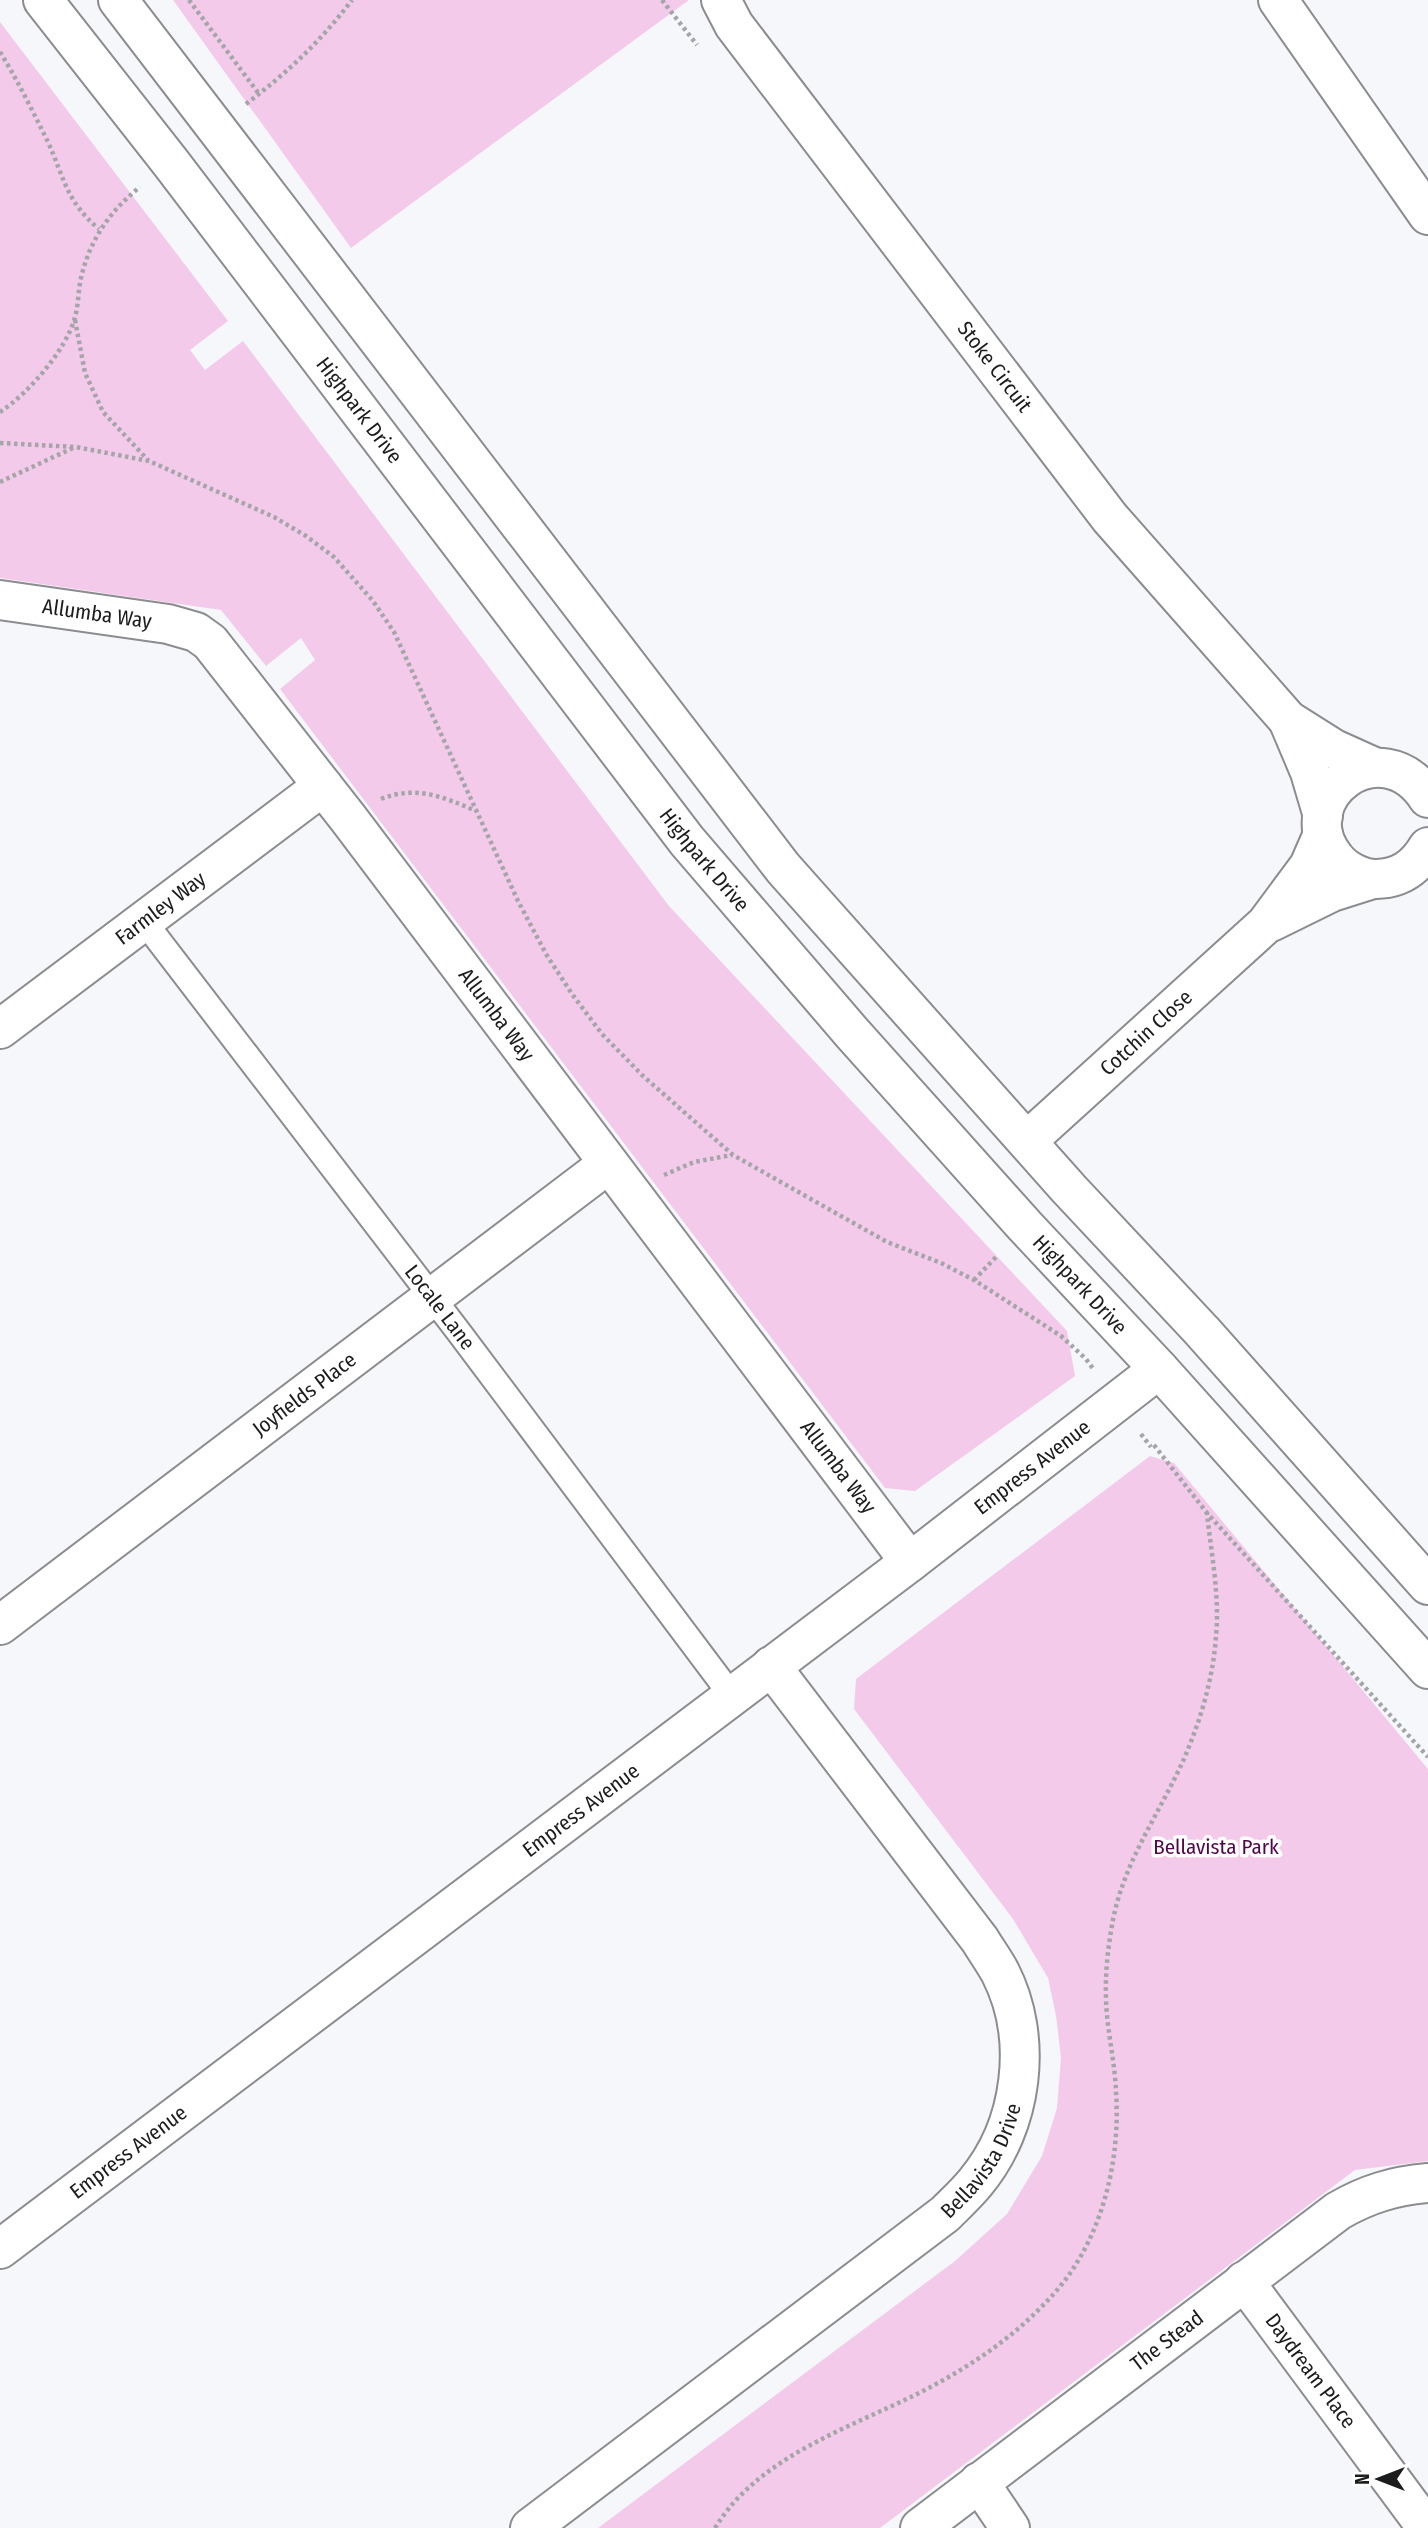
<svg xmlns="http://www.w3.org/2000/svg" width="1428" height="2528" font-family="'Fira Sans Condensed',sans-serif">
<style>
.green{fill:#f4caeb}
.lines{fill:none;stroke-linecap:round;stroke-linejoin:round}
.lane-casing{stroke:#8b8c8f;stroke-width:28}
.street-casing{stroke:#8b8c8f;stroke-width:42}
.secondary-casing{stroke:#8b8c8f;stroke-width:42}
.path{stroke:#a4a5a8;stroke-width:4.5;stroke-dasharray:3.5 3.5;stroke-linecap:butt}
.lane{stroke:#fff;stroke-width:24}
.street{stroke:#fff;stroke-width:38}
.secondary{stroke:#fff;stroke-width:38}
.labels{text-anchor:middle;stroke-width:7;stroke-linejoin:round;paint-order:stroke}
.street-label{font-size:21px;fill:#1b1c1d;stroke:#fff}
.park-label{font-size:21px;fill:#51064a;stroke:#fff}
</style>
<rect width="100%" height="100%" fill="#f6f7fb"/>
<g class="green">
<path d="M 173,0 L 689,0 L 351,248 Z"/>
<path d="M 0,22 L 228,321 L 190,350 L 205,370 L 243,341 L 669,906 L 1067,1331 L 1075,1376 L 915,1491 L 885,1488 L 280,689 L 315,660 L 301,638 L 266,666 L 221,610 L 0,578 Z"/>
<path d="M 1150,1456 L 1174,1463 L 1428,1769 L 1428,2161 L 1355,2170 L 880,2528 L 598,2528 L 955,2261 L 1007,2214 L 1042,2156 L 1057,2108 L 1061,2058 L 1056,2016 L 1048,1978 L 1013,1919 L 854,1709 L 856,1679 Z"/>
</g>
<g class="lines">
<g class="lane-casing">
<g id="lane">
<path id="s1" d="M 143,920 L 458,1331 L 732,1696"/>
</g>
</g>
<g class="street-casing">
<g id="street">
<path id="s2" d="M 721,0 L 734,25 L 1110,518 L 1288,720 L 1334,749 L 1374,767"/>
<path d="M 1278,0 L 1428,215"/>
<path id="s3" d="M 0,600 L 168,624 L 196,632 L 210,642 L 348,818 L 910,1562"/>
<path d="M 1288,720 L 1310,772 L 1323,816"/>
<path d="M 1428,798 C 1381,726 1287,798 1335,858 C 1344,870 1361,879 1376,879 C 1400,879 1416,867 1428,847"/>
<path d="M 1271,922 L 1332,892 L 1373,879"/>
<path id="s4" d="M 0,1029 L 323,786"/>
<path id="s5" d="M 1027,1141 L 1266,924 L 1309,866 L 1323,834"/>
<path id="s6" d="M 0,1625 L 608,1164"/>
<path id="s7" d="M 0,2249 L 910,1562 L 1159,1369"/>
<path id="s8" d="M 1244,2281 L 1427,2528"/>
<path d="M 979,2482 L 1010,2528"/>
<path id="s9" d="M 530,2528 L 945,2214 C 955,2204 966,2194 975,2183 C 1023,2126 1034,2038 1000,1972 C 994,1961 986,1950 980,1940 L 771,1666"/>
<path id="s10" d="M 920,2528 L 1338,2211 C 1367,2194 1394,2186 1428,2183"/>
</g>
</g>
<g class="secondary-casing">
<g id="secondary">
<path id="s11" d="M 43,0 L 171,163 L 687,841 L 853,1034 L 1025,1226 L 1159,1369 L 1428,1669"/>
<path d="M 118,0 L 783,868 L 1069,1189 L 1202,1331 L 1428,1585"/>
</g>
</g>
<g class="path">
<path d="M 189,0 L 259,94"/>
<path d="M 662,0 L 697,45"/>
<path d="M 0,52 C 18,81 33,112 48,142 C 65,180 66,201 99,229"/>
<path d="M 246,104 C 288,72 320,42 352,0"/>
<path d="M 75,320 L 85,373 L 103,412 L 148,460"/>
<path d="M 0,412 C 28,394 67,349 75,317 C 79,303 78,288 82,274 C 91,238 111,210 140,187"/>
<path d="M 0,443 L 76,447 L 149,461 L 274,517 L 306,536 L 334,557 L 373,601 L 394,632 L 518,901 L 546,954 L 572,994 L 602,1034 L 643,1076 L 733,1155 L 887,1242 L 941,1263 L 974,1280 L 1061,1336 L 1086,1359 L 1094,1370"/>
<path d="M 0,482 L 75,447"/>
<path d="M 381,799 C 416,785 444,797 476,811"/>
<path d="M 664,1175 L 694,1162 L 732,1155"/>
<path d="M 974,1280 L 998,1255"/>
<path d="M 1141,1434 L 1151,1447"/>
<path d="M 1154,1445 L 1207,1513 L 1428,1757"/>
<path d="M 715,2528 C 758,2457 849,2428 919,2393 C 968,2368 1012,2339 1049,2299 C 1100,2246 1121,2165 1116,2092 C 1115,2062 1107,2031 1106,2000 C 1105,1973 1108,1946 1113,1920 C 1124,1862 1159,1814 1183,1761 C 1200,1722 1213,1680 1216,1636 C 1220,1596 1211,1553 1207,1513"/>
</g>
<use href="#lane" class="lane"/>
<use href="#street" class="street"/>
<use href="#secondary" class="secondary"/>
</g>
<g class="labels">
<g class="street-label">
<text dy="7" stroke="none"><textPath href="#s2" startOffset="458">Stoke Circuit</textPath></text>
<text dy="7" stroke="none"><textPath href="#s11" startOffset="518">Highpark Drive</textPath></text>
<text dy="7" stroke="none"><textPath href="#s3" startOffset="98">Allumba Way</textPath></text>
<text dy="7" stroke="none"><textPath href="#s11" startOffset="1085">Highpark Drive</textPath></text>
<text dy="7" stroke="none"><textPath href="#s4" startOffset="201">Farmley Way</textPath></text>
<text dy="7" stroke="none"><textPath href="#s3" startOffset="686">Allumba Way</textPath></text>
<text dy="7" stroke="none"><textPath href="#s5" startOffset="161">Cotchin Close</textPath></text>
<text dy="7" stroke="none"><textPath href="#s11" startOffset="1652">Highpark Drive</textPath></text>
<text dy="7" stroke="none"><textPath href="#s1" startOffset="488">Locale Lane</textPath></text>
<text dy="7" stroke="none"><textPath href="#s6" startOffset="382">Joyfields Place</textPath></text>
<text dy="7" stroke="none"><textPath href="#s3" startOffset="1253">Allumba Way</textPath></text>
<text dy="7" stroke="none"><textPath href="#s7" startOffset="1295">Empress Avenue</textPath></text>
<text dy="7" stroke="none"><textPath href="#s7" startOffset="728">Empress Avenue</textPath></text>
<text dy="7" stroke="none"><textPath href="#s7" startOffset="161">Empress Avenue</textPath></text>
<text dy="7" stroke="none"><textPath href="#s9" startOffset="586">Bellavista Drive</textPath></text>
<text dy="7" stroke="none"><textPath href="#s10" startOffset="310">The Stead</textPath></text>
<text dy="7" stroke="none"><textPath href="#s8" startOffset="112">Daydream Place</textPath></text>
</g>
<g class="park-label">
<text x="1216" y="1854">Bellavista Park</text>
</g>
</g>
<g transform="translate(1379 2479) rotate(270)" stroke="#ffffff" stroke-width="5" paint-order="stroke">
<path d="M0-5L12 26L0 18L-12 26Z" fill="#1b1c1d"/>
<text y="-10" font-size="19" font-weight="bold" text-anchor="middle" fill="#1b1c1d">N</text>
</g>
</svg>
